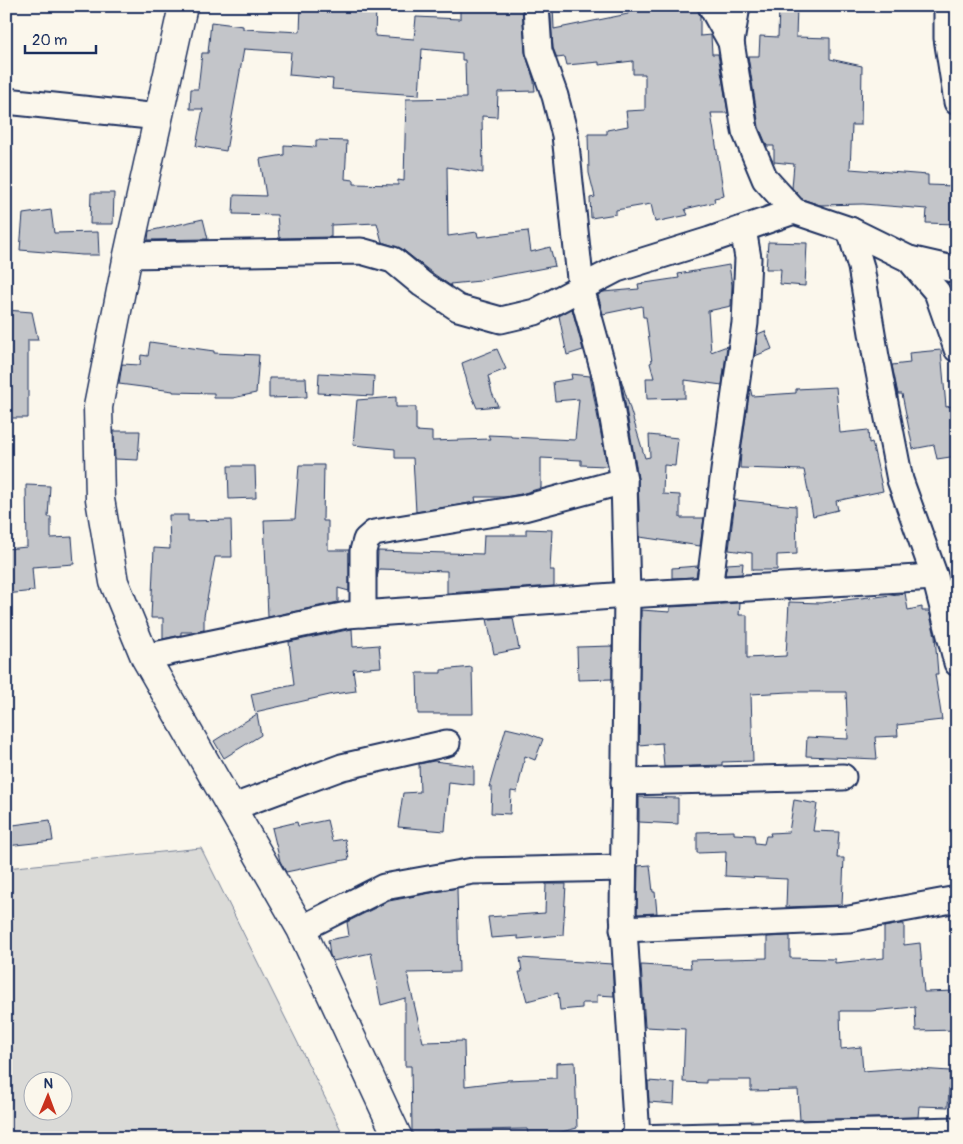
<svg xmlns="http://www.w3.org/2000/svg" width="963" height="1144" font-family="Pangolin,sans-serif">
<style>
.green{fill:#dadad7;stroke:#7a849a;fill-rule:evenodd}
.building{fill:#c3c5c9;stroke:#1b2f5e}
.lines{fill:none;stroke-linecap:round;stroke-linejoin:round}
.street-casing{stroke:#1b2f5e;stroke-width:29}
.secondary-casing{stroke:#1b2f5e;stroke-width:31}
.street{stroke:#fbf7ec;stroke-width:25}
.secondary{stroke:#fbf7ec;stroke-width:28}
</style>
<rect width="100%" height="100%" fill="#fbf7ec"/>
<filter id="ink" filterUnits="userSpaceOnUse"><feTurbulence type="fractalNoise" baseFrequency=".02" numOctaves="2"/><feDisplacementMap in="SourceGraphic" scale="10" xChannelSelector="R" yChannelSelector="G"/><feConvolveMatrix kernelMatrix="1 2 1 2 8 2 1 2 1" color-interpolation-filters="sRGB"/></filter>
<g filter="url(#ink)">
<path class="green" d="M 201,848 L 345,1138 L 6,1138 L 6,868 ZM 32,1082 L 62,1082 L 62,1112 L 32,1112 Z"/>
<g class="building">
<path d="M 301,6 L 376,6 L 375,36 L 414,39 L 416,17 L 460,19 L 460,6 L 522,6 L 525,52 L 534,81 L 535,91 L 498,92 L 497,117 L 482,116 L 483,173 L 447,167 L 448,236 L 477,232 L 478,237 L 528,231 L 531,252 L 550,247 L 555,266 L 480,280 L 480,281 L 450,284 L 451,286 L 431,272 L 402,249 L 382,242 L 377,223 L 331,225 L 331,237 L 279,238 L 277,215 L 233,214 L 234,195 L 266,196 L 260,159 L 284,155 L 284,145 L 316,147 L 316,140 L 347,141 L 345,179 L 354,180 L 354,184 L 398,185 L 398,180 L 404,181 L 406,99 L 466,98 L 465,60 L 462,60 L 462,53 L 422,49 L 419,95 L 332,89 L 333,79 L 289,75 L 291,52 L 244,49 L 226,151 L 196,146 L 203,109 L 190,109 L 191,89 L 198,89 L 202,53 L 208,53 L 211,22 L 243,26 L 243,29 L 300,32 Z"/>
<path d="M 550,6 L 553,6 L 554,29 L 628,14 L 628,9 L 697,9 L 700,16 L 700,36 L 711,35 L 712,54 L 718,54 L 728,113 L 711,113 L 724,196 L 714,198 L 715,202 L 685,209 L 688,215 L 655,222 L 651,204 L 616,210 L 616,214 L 591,218 L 590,198 L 595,197 L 589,173 L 588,134 L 607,134 L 607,130 L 628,126 L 626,111 L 645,110 L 645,74 L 633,74 L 633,61 L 599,65 L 599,62 L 567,65 L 565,57 L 557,58 L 553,48 Z"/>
<path d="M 779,6 L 797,6 L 796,37 L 830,38 L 830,59 L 862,66 L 861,125 L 852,125 L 850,169 L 928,175 L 928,185 L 954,186 L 953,203 L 956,204 L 955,224 L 926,223 L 927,209 L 863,204 L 820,205 L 802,199 L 792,188 L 794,164 L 774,162 L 774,146 L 767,146 L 759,127 L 748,56 L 759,56 L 760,36 L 778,37 Z"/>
<path d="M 91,193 L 114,193 L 113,224 L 90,224 Z"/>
<path d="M 51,210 L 54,233 L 98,232 L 99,255 L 82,255 L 20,250 L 23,214 Z"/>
<path d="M 203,219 L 208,239 L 148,240 L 149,231 Z"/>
<path d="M 768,242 L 807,243 L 805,286 L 780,284 L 781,269 L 766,269 Z"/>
<path d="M 729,265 L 732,285 L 731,306 L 708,311 L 711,352 L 727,346 L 722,385 L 685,380 L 685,398 L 647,399 L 646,378 L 654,378 L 650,363 L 652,362 L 646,317 L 643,317 L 642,306 L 603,314 L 598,295 L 603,292 L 639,289 L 638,284 L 679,278 L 678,274 Z"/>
<path d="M 572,309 L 583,350 L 567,355 L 559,316 Z"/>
<path d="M 6,310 L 32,312 L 38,340 L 28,340 L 28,418 L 6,418 Z"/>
<path d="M 765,331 L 772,349 L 755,356 L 758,334 Z"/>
<path d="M 150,342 L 214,351 L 214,353 L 259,355 L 256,393 L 233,398 L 214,398 L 214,393 L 173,392 L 173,391 L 119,384 L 122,364 L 140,365 L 141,355 L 148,356 Z"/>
<path d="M 497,349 L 506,369 L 488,376 L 492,393 L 498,406 L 477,408 L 469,389 L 462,363 Z"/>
<path d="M 941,350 L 946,407 L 952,406 L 957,431 L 957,456 L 937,459 L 934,445 L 913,449 L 902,394 L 898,394 L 892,365 L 910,363 L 909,353 Z"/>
<path d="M 319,373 L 374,376 L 373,396 L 318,393 Z"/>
<path d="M 571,374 L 590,376 L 607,466 L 581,465 L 581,460 L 541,458 L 541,488 L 521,494 L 504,497 L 475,497 L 476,502 L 416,512 L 413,458 L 395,458 L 395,449 L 353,445 L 357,400 L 396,397 L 396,407 L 416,407 L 416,431 L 432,432 L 432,441 L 490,439 L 488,435 L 511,436 L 511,437 L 575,440 L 579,399 L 555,401 L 553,382 L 572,379 Z"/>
<path d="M 269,378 L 306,378 L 307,397 L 269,398 Z"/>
<path d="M 621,379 L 645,458 L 650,457 L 649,435 L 678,438 L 675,466 L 664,465 L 663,494 L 680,495 L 680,518 L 704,518 L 700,546 L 640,537 L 638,478 Z"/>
<path d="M 750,387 L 752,396 L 796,393 L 796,389 L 836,387 L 840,433 L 868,430 L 869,443 L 872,442 L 883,491 L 836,501 L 838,510 L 813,516 L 804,470 L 740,468 L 741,452 Z"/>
<path d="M 114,431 L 140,431 L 138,460 L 115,459 Z"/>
<path d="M 299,465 L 324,465 L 323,521 L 328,521 L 328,550 L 349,550 L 349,591 L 338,588 L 338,602 L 268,617 L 264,520 L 295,519 Z"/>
<path d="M 228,466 L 255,466 L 256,498 L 229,499 Z"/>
<path d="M 26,485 L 50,486 L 48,517 L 51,517 L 51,538 L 72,537 L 74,564 L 32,567 L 34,591 L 6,594 L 6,549 L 27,547 Z"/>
<path d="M 735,500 L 796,506 L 797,554 L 777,555 L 777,570 L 752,570 L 752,553 L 729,550 Z"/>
<path d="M 169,515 L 188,515 L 188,521 L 231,520 L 232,557 L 215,557 L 204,616 L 204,630 L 194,632 L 181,632 L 181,635 L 163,639 L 163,618 L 151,618 L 154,548 L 170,549 Z"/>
<path d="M 526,529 L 552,530 L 550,570 L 554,570 L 554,586 L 447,593 L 447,571 L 379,569 L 377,578 L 378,551 L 483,554 L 484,535 L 526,535 Z"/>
<path d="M 743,563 L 742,574 L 725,575 L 727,564 Z"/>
<path d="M 698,566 L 696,577 L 672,578 L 672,568 Z"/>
<path d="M 905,593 L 908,610 L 922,607 L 922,611 L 929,611 L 935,636 L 938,674 L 935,674 L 942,720 L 897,725 L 898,736 L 875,737 L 877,759 L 806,756 L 807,737 L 848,739 L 846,692 L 790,692 L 751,694 L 753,761 L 722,762 L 722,765 L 664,767 L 662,743 L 639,745 L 641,610 L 670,612 L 670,607 L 740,603 L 739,615 L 747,615 L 747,658 L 786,656 L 789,602 L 821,603 L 869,597 L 869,598 Z"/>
<path d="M 513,618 L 519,649 L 494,654 L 487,619 Z"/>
<path d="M 352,629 L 353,647 L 379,645 L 381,667 L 353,669 L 356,691 L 334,694 L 255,712 L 251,694 L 294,685 L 289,642 Z"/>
<path d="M 612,646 L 612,679 L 578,680 L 577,647 Z"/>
<path d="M 472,667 L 473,714 L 418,714 L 417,673 L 441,673 L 441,670 Z"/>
<path d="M 257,714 L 261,735 L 224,758 L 214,741 Z"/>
<path d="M 506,728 L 523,732 L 524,732 L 543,739 L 535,760 L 525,756 L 517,792 L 511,791 L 510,814 L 491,813 L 492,787 L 489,787 Z"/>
<path d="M 434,761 L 474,766 L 474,785 L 449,782 L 445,831 L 398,827 L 403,793 L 420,792 L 419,764 Z"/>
<path d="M 639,797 L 678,798 L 678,824 L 639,822 Z"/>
<path d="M 794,800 L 817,804 L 813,831 L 839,832 L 837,858 L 844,858 L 842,905 L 786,907 L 787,879 L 725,876 L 726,852 L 697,853 L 697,832 L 734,831 L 734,834 L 754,835 L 755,843 L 764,844 L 766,836 L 771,836 L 770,833 L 789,832 Z"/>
<path d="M 50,820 L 53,841 L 6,846 L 6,826 Z"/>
<path d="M 327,820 L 332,841 L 345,839 L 349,859 L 286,872 L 280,861 L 272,828 L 297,822 L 298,826 Z"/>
<path d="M 650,865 L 653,892 L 655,892 L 657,913 L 637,914 L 638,866 Z"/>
<path d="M 546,884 L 566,884 L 563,935 L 518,939 L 518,936 L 491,938 L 488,917 L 545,913 Z"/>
<path d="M 457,888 L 459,972 L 407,973 L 423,1042 L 464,1041 L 465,1086 L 507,1081 L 507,1080 L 556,1078 L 556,1063 L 575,1062 L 577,1128 L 539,1138 L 529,1138 L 527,1129 L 433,1131 L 433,1138 L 413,1138 L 412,1130 L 411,1066 L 405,1066 L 405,998 L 381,1005 L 371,953 L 333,961 L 330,955 L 328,940 L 349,936 L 347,922 L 389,901 Z"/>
<path d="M 900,924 L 904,924 L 904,945 L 920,943 L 924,992 L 957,991 L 957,1030 L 916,1031 L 915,1007 L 871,1011 L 840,1011 L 841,1049 L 861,1047 L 863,1071 L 903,1068 L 950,1071 L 948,1107 L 919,1106 L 918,1117 L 800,1120 L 798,1090 L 751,1091 L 751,1080 L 706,1080 L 706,1083 L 683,1082 L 685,1029 L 645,1027 L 641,965 L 691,968 L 690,960 L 767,958 L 767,937 L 790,936 L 790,958 L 835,959 L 835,963 L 884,958 L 884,927 Z"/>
<path d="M 520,958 L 612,964 L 614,996 L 597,995 L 597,1003 L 582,1003 L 582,1008 L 560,1010 L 558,993 L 527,1001 L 519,972 L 522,972 Z"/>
<path d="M 648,1081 L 675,1083 L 674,1104 L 649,1102 Z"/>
</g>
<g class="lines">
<g class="street-casing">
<g id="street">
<path d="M 536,6 L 539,51 L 555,96 L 565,135 L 581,288 L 606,379 L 624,481 L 627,595 L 623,913 L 637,1137"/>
<path d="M 711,6 L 731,42"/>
<path d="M 737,6 L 731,42 L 745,131 L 765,179 L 794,211"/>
<path d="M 947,6 L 947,38 L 957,102"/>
<path d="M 6,101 L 159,117"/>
<path d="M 850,230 L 861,267 L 876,357 L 900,480 L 935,577 L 957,663"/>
<path d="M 128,255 L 361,251 L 393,260 L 422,284 L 458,308 L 501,320 L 535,312 L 617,269 L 710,240 L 794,211 L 850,230 L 909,259 L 957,270"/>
<path d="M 909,259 L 937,292 L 957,349"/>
<path d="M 709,590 L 725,463 L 745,323 L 748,258 L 743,229"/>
<path d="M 363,614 L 363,551 L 366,540 L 374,533 L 524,508 L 624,481"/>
<path d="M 145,657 L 347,615 L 627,595 L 935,577"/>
<path d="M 624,782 L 843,777"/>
<path d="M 231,808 L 342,767 L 447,743"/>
<path d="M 301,929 L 384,887 L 473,871 L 623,868"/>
<path d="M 623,929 L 849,919 L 957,899"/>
<path d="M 633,1138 L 957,1130"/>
</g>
</g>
<g class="secondary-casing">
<path id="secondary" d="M 183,6 L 128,255 L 98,407 L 100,499 L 114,582 L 145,657 L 301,929 L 398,1138"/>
</g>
<use href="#street" class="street"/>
<use href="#secondary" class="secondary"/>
</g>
</g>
<rect width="963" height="1144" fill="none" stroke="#fbf7ec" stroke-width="25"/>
<rect x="12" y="12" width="938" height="1119" fill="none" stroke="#1b2f5e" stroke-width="2" filter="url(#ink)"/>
<g transform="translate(48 1096) rotate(1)"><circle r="24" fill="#fbf7ec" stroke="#a1a7b3"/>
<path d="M0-4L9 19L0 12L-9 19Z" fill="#c8321e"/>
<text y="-8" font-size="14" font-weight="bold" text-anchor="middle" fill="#1b2f5e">N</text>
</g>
<path d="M25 45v8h71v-8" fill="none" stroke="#1b2f5e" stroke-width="2.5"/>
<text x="32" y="45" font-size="15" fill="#1b2f5e" stroke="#fbf7ec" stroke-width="4" paint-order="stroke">20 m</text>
</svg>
